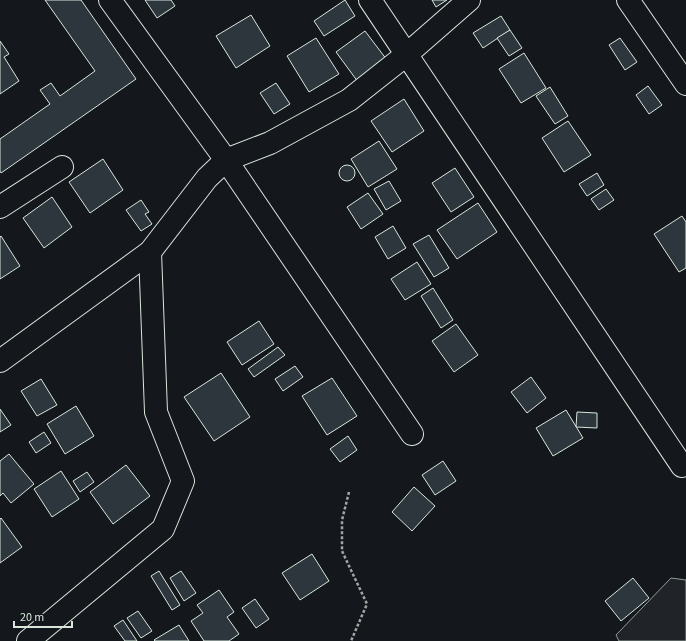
<svg xmlns="http://www.w3.org/2000/svg" width="686" height="641" font-family="'Source Sans 3',sans-serif">
<style>
.green{fill:#202428;stroke:#939e99}
.building{fill:#2c363c;stroke:#d8e6dc}
.lines{fill:none;stroke-linecap:round;stroke-linejoin:round}
.minor-casing{stroke:#d8e6dc;stroke-width:24}
.path{stroke:#9da8a2;stroke-width:2.5;stroke-dasharray:3 2;stroke-linecap:butt}
.minor{stroke:#14181c;stroke-width:22}
</style>
<rect width="100%" height="100%" fill="#14181c"/>
<path class="green" d="M 671,578 L 686,580 L 686,641 L 619,641 L 616,635 Z"/>
<g class="building">
<path d="M 45,0 L 81,0 L 136,79 L 1,173 L 0,171 L 0,139 L 50,104 L 40,90 L 51,83 L 60,96 L 95,71 Z"/>
<path d="M 145,0 L 171,0 L 175,6 L 157,18 Z"/>
<path d="M 345,0 L 355,16 L 324,36 L 314,21 Z"/>
<path d="M 432,0 L 447,0 L 436,7 Z"/>
<path d="M 251,15 L 270,46 L 236,68 L 216,36 Z"/>
<path d="M 501,16 L 510,30 L 483,48 L 473,33 Z"/>
<path d="M 510,30 L 522,48 L 509,56 L 497,38 Z"/>
<path d="M 365,31 L 390,64 L 361,86 L 336,52 Z"/>
<path d="M 316,38 L 339,74 L 309,92 L 287,56 Z"/>
<path d="M 620,38 L 637,62 L 625,70 L 609,45 Z"/>
<path d="M 0,41 L 9,54 L 4,57 L 19,81 L 0,94 Z"/>
<path d="M 524,53 L 546,88 L 521,103 L 499,69 Z"/>
<path d="M 276,83 L 290,104 L 274,114 L 260,93 Z"/>
<path d="M 648,86 L 662,105 L 649,114 L 636,95 Z"/>
<path d="M 550,87 L 568,116 L 555,124 L 536,96 Z"/>
<path d="M 404,99 L 424,131 L 392,152 L 371,121 Z"/>
<path d="M 568,121 L 591,155 L 564,172 L 542,138 Z"/>
<path d="M 379,141 L 397,169 L 368,187 L 351,159 Z"/>
<path d="M 103,159 L 123,190 L 90,213 L 69,182 Z"/>
<circle cx="347" cy="173" r="8"/>
<path d="M 455,168 L 474,197 L 451,212 L 432,183 Z"/>
<path d="M 597,173 L 604,185 L 587,196 L 579,184 Z"/>
<path d="M 389,181 L 401,201 L 386,210 L 374,189 Z"/>
<path d="M 606,189 L 614,200 L 599,210 L 591,199 Z"/>
<path d="M 368,193 L 383,214 L 361,229 L 347,207 Z"/>
<path d="M 52,197 L 72,227 L 44,248 L 23,218 Z"/>
<path d="M 141,200 L 149,212 L 145,214 L 152,224 L 141,231 L 126,210 Z"/>
<path d="M 478,203 L 497,232 L 457,259 L 437,230 Z"/>
<path d="M 682,216 L 686,222 L 686,268 L 679,272 L 654,234 Z"/>
<path d="M 393,226 L 406,248 L 388,259 L 375,237 Z"/>
<path d="M 429,235 L 449,268 L 434,277 L 413,244 Z"/>
<path d="M 1,236 L 20,266 L 0,279 L 0,237 Z"/>
<path d="M 417,262 L 431,284 L 405,300 L 391,279 Z"/>
<path d="M 433,288 L 453,320 L 441,328 L 421,296 Z"/>
<path d="M 259,321 L 274,344 L 242,365 L 227,342 Z"/>
<path d="M 456,324 L 478,355 L 454,372 L 432,341 Z"/>
<path d="M 278,347 L 285,355 L 254,377 L 248,369 Z"/>
<path d="M 295,366 L 303,377 L 283,391 L 275,379 Z"/>
<path d="M 221,373 L 250,417 L 214,441 L 184,397 Z"/>
<path d="M 531,377 L 546,398 L 527,413 L 511,392 Z"/>
<path d="M 332,378 L 357,416 L 327,435 L 302,396 Z"/>
<path d="M 41,379 L 57,405 L 37,416 L 21,391 Z"/>
<path d="M 76,406 L 94,436 L 65,454 L 47,424 Z"/>
<path d="M 0,409 L 11,425 L 0,432 Z"/>
<path d="M 566,410 L 583,438 L 553,456 L 536,428 Z"/>
<path d="M 577,412 L 597,413 L 597,428 L 576,427 Z"/>
<path d="M 44,432 L 51,443 L 36,453 L 29,442 Z"/>
<path d="M 348,436 L 357,450 L 340,462 L 330,449 Z"/>
<path d="M 9,454 L 34,484 L 11,503 L 3,493 L 0,496 L 0,461 Z"/>
<path d="M 443,461 L 456,481 L 435,495 L 422,475 Z"/>
<path d="M 126,465 L 150,496 L 113,524 L 90,492 Z"/>
<path d="M 61,471 L 79,499 L 52,517 L 34,489 Z"/>
<path d="M 87,472 L 94,482 L 80,492 L 73,481 Z"/>
<path d="M 414,487 L 435,506 L 412,531 L 392,512 Z"/>
<path d="M 1,518 L 22,547 L 0,563 L 0,519 Z"/>
<path d="M 312,554 L 329,581 L 300,600 L 282,573 Z"/>
<path d="M 159,571 L 180,605 L 172,610 L 151,576 Z"/>
<path d="M 181,571 L 196,593 L 184,601 L 170,578 Z"/>
<path d="M 633,578 L 649,598 L 621,621 L 605,601 Z"/>
<path d="M 219,590 L 234,612 L 227,617 L 239,634 L 229,641 L 204,641 L 191,621 L 203,613 L 197,605 Z"/>
<path d="M 255,599 L 269,619 L 256,628 L 242,608 Z"/>
<path d="M 138,611 L 152,631 L 141,638 L 127,618 Z"/>
<path d="M 123,620 L 137,641 L 125,641 L 114,626 Z"/>
<path d="M 179,625 L 189,641 L 155,641 L 154,640 Z"/>
</g>
<g class="lines">
<g class="minor-casing">
<g id="minor">
<path d="M 110,0 L 226,160 L 412,434"/>
<path d="M 370,0 L 682,466"/>
<path d="M 628,0 L 686,84"/>
<path d="M 0,207 L 62,167"/>
<path d="M 0,361 L 150,252 L 207,178 L 226,160 L 270,143 L 349,100 L 406,55 L 469,0"/>
<path d="M 28,641 L 163,529 L 183,481 L 156,412 L 150,252"/>
</g>
</g>
<path class="path" d="M 349,492 L 342,520 L 342,551 L 367,604 L 351,641"/>
<use href="#minor" class="minor"/>
</g>
<path d="M14 621v6h58v-6" fill="none" stroke="#d8e6dc" stroke-width="2"/>
<text x="20" y="621" font-size="12" fill="#d8e6dc" stroke="#14181c" stroke-width="3" paint-order="stroke">20 m</text>
</svg>
